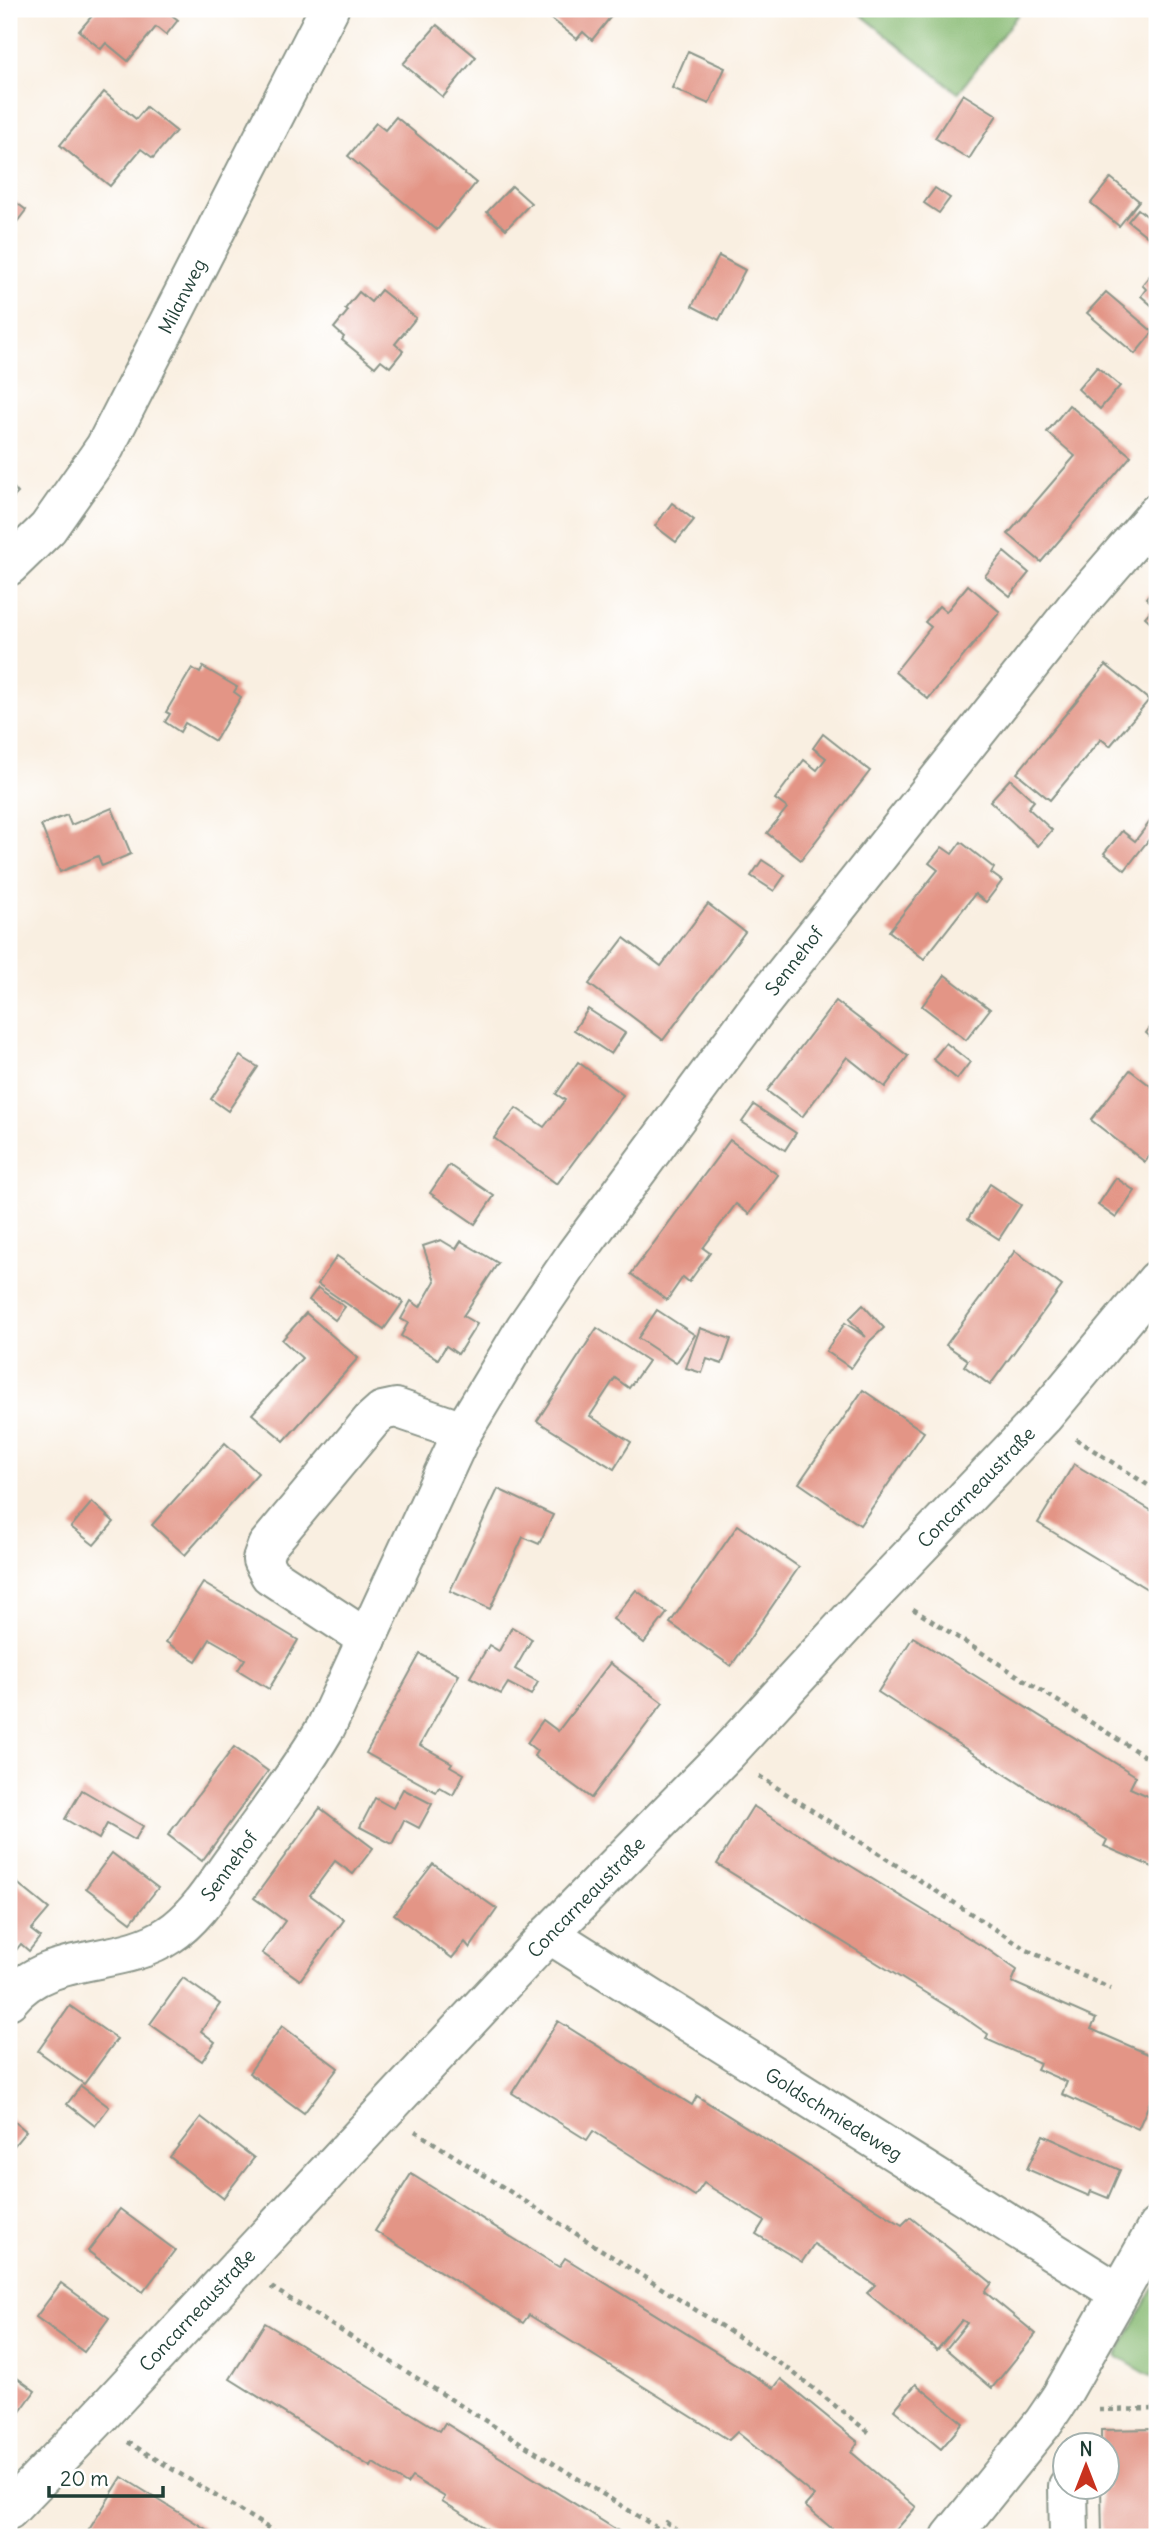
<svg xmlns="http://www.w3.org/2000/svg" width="1166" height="2546" font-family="Delius,sans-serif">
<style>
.forest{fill:#89bb74;stroke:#547c54;stroke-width:2}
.building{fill:#e39586}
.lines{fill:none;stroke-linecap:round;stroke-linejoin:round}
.minor-casing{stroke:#8c968a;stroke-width:42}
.path{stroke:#8c968a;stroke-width:4.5;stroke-dasharray:5 5;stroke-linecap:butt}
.minor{stroke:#fff;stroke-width:38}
.labels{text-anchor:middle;stroke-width:5;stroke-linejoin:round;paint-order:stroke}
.street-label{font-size:19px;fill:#1f3d34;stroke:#fff}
</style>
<rect width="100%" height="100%" fill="#fff"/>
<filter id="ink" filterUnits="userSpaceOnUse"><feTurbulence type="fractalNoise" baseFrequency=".0143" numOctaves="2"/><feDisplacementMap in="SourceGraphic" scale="14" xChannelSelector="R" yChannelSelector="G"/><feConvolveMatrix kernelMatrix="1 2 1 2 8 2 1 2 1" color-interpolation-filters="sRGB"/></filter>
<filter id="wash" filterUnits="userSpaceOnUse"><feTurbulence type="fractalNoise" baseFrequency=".00686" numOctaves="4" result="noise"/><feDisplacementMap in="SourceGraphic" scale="28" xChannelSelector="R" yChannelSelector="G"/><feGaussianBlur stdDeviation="1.57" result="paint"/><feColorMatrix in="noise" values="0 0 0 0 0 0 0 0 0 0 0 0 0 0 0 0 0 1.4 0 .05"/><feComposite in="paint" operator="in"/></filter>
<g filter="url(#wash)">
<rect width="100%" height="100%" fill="#f9efe1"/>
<g class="forest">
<path d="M 854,9 L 1022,9 L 958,93 Z"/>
<path d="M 1157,2281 L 1157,2380 L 1116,2356 Z"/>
</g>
<g id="blocks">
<g class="building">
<path d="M 98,9 L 164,9 L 178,20 L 166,35 L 156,27 L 128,61 L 106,43 L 101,49 L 79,31 Z"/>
<path d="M 539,9 L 617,9 L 592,40 L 583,32 L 577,39 Z"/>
<path d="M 437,25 L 476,57 L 443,97 L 403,64 Z"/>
<path d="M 688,51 L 725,68 L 709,104 L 672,88 Z"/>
<path d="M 104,92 L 136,119 L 146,107 L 176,131 L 153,158 L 141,149 L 110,186 L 60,145 Z"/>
<path d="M 963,94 L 997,115 L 969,159 L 935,138 Z"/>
<path d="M 396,117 L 476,183 L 437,230 L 348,156 L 376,123 L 385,130 Z"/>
<path d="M 1111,178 L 1139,201 L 1119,226 L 1091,203 Z"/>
<path d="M 512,186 L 531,203 L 506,229 L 487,212 Z"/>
<path d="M 935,188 L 950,198 L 939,213 L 924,203 Z"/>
<path d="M 9,197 L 26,210 L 10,231 L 9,230 Z"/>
<path d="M 1138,209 L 1157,224 L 1157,236 L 1153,241 L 1128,221 Z"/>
<path d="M 719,256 L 745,270 L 719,320 L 692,306 Z"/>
<path d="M 1157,267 L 1157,310 L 1141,296 L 1146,289 L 1142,285 Z"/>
<path d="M 381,290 L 416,318 L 395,344 L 403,351 L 390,367 L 381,360 L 375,367 L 342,340 L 344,337 L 334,328 L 348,311 L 345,309 L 359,292 L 371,302 Z"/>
<path d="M 1106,292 L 1153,332 L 1135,354 L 1087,313 Z"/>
<path d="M 1097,367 L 1120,386 L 1100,409 L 1078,389 Z"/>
<path d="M 1069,405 L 1131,456 L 1041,562 L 1008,534 L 1075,456 L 1047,432 Z"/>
<path d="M 9,482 L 18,493 L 9,502 Z"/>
<path d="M 672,503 L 694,520 L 676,542 L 655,526 Z"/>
<path d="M 1004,552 L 1029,573 L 1010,596 L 985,576 Z"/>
<path d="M 968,585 L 1000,612 L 928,699 L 895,672 L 931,627 L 925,622 L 939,606 L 946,612 Z"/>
<path d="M 1157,585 L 1157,628 L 1145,617 L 1155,606 L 1146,598 Z"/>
<path d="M 1106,665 L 1149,700 L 1110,746 L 1101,739 L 1050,800 L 1017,773 Z"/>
<path d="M 203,667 L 237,687 L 234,692 L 241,697 L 215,741 L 185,723 L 180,732 L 165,722 L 170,714 L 166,712 L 192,668 L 200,673 Z"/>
<path d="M 823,734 L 870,771 L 801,860 L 767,833 L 787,808 L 775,799 L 804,760 L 817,770 L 826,758 L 813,748 Z"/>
<path d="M 1010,779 L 1034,801 L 1028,808 L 1052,830 L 1038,846 L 990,801 Z"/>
<path d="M 112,808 L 131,854 L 102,866 L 98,856 L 60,872 L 41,825 L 67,815 L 71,825 Z"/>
<path d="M 1152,819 L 1157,824 L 1157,829 L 1125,870 L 1104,853 L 1122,831 L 1135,841 Z"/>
<path d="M 961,842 L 994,868 L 991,873 L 1002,881 L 986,902 L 975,894 L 924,959 L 889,931 L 938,870 L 929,863 L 942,847 L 952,854 Z"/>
<path d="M 762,860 L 785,875 L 774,891 L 751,876 Z"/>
<path d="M 708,904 L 745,932 L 663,1040 L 589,984 L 624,938 L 661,966 Z"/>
<path d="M 945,975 L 990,1009 L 966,1040 L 922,1006 Z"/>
<path d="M 836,1001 L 908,1056 L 885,1087 L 847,1057 L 802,1117 L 767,1091 Z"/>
<path d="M 588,1009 L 625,1033 L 611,1054 L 574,1030 Z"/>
<path d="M 1157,1019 L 1157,1043 L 1146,1033 Z"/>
<path d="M 946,1043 L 970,1062 L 957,1079 L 933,1059 Z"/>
<path d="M 240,1056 L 258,1067 L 228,1111 L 211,1099 Z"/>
<path d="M 578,1062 L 623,1095 L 557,1184 L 494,1138 L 516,1108 L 544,1127 L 565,1100 L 556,1094 Z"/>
<path d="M 1130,1070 L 1157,1091 L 1157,1146 L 1145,1162 L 1091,1120 Z"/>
<path d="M 754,1105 L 796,1133 L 785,1150 L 742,1122 Z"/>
<path d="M 730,1140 L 778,1175 L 749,1214 L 736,1204 L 703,1248 L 710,1253 L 689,1282 L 683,1277 L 667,1300 L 631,1274 Z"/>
<path d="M 449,1165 L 494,1196 L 475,1224 L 430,1193 Z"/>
<path d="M 1116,1178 L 1135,1191 L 1116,1218 L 1098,1205 Z"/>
<path d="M 990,1184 L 1021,1205 L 999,1239 L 968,1219 Z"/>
<path d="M 441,1240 L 456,1249 L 461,1241 L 498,1263 L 463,1316 L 477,1324 L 458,1354 L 446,1346 L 438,1359 L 401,1336 L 408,1323 L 401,1319 L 411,1301 L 420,1307 L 435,1281 L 423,1246 Z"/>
<path d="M 1015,1251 L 1062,1286 L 990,1385 L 964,1366 L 968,1360 L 946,1345 Z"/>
<path d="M 337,1256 L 403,1302 L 384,1329 L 318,1284 Z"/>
<path d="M 318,1288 L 345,1307 L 335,1320 L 309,1300 Z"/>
<path d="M 863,1305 L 884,1328 L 870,1341 L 851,1368 L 826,1351 L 845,1323 L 866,1337 L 849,1319 Z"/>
<path d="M 657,1310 L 695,1335 L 676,1363 L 638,1338 Z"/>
<path d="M 306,1313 L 358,1358 L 284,1441 L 252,1414 L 302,1358 L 282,1340 Z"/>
<path d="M 597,1328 L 648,1361 L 629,1388 L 615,1378 L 590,1416 L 631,1442 L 614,1469 L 537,1421 Z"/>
<path d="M 700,1328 L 731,1339 L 722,1364 L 707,1359 L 702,1373 L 686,1368 Z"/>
<path d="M 863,1390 L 924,1432 L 860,1525 L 799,1483 Z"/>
<path d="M 225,1443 L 258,1473 L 185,1555 L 152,1525 Z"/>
<path d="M 1074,1464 L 1157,1514 L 1157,1595 L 1038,1523 Z"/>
<path d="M 498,1489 L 553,1515 L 539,1544 L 523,1537 L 490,1609 L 450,1591 Z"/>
<path d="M 92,1502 L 114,1522 L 94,1545 L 71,1527 Z"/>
<path d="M 738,1525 L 799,1567 L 731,1666 L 670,1623 Z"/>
<path d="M 203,1583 L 298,1640 L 269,1689 L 238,1670 L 245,1659 L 210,1639 L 196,1661 L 166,1642 Z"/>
<path d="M 636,1590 L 667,1613 L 644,1643 L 613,1619 Z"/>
<path d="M 512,1627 L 532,1639 L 515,1669 L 538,1682 L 531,1695 L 508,1683 L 501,1694 L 470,1677 L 489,1645 L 499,1651 Z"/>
<path d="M 913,1637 L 1136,1776 L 1130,1788 L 1157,1800 L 1157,1869 L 1104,1846 L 1107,1840 L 878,1692 Z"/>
<path d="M 420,1654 L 459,1675 L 420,1745 L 452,1763 L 450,1766 L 464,1774 L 453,1795 L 439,1787 L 436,1792 L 366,1753 Z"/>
<path d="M 610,1663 L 663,1703 L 591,1798 L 534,1756 L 537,1751 L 527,1743 L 543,1720 L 558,1731 Z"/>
<path d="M 234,1747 L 268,1771 L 202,1861 L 168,1835 Z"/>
<path d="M 403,1789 L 432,1804 L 419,1828 L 404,1820 L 392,1844 L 360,1827 L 375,1798 L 393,1808 Z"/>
<path d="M 82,1790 L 143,1826 L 135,1840 L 107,1824 L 99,1839 L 65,1819 Z"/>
<path d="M 753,1806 L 990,1951 L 1017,1970 L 1012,1982 L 1096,2019 L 1091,2029 L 1157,2058 L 1157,2086 L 1138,2129 L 1062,2094 L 1067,2082 L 1037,2069 L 1040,2063 L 986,2039 L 988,2034 L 953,2010 L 717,1864 Z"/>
<path d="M 320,1808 L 373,1848 L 353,1874 L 335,1861 L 310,1895 L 344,1920 L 300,1980 L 262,1953 L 285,1921 L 254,1898 Z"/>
<path d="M 112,1853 L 158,1888 L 131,1922 L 86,1888 Z"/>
<path d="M 433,1864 L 497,1909 L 470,1948 L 465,1942 L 452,1958 L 394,1914 Z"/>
<path d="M 16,1882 L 49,1909 L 31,1930 L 40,1937 L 29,1951 L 21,1944 L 9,1959 L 9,1891 Z"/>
<path d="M 183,1978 L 220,2004 L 201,2031 L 215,2042 L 202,2061 L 150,2024 Z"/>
<path d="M 70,2006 L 117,2039 L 84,2084 L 38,2051 Z"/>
<path d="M 558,2021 L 692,2105 L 697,2096 L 902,2225 L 910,2217 L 992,2283 L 985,2292 L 1036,2334 L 992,2388 L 946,2349 L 967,2323 L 962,2320 L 937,2350 L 867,2293 L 875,2285 L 814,2244 L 802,2262 L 756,2234 L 764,2221 L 704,2183 L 695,2196 L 593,2131 L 587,2140 L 512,2093 Z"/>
<path d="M 282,2026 L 338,2068 L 304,2113 L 249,2073 Z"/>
<path d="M 81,2086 L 109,2107 L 95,2126 L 67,2104 Z"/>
<path d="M 9,2117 L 26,2131 L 9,2152 Z"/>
<path d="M 201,2117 L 254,2158 L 223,2198 L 170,2157 Z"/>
<path d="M 1043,2135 L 1120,2170 L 1108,2198 L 1091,2191 L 1089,2196 L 1027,2169 Z"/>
<path d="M 411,2174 L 559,2267 L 565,2258 L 774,2388 L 781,2379 L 858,2442 L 851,2452 L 916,2507 L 890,2537 L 842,2537 L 805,2506 L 814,2496 L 737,2432 L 729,2440 L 529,2315 L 523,2323 L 375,2231 Z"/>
<path d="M 120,2209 L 175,2250 L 143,2292 L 88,2251 Z"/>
<path d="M 61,2283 L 109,2318 L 84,2352 L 36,2317 Z"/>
<path d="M 265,2323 L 440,2431 L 445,2423 L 628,2537 L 500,2537 L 442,2501 L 445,2497 L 412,2477 L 407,2484 L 373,2463 L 371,2467 L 230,2379 Z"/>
<path d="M 9,2372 L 35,2391 L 9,2427 Z"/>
<path d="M 916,2384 L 963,2423 L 941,2449 L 894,2410 Z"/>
<path d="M 1157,2429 L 1157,2537 L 1102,2537 L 1101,2487 L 1107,2487 L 1107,2445 L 1101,2444 L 1101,2430 Z"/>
<path d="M 122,2477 L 183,2515 L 219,2537 L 93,2537 L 87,2533 Z"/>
</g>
</g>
</g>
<g filter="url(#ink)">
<use href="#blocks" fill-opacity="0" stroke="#8c968a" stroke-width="2"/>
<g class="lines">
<g class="minor-casing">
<g id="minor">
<path d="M 9,566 L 48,528 L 105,447 L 329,9"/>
<path d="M 367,1639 L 270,1575 L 262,1560 L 267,1546 L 372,1420 L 382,1411 L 396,1408 L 463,1431"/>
<path d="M 549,1934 L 1119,2293"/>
<path d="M 9,2000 C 47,1951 121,1968 169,1935 C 197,1917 215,1885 235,1858 C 266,1815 299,1773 326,1727 L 463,1431 L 525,1328 L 575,1255 L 759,1006 L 1075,608 L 1157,513"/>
<path d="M 1068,2486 L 1069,2537"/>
<path d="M 9,2510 L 95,2421 L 549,1934 L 726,1754 L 872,1596 L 1043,1417 L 1157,1280"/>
<path d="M 951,2537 L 1043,2423 L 1060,2398 L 1157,2227"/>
</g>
</g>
<g class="path">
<path d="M 1076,1439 L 1157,1491"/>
<path d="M 913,1609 L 1144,1756 L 1157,1761"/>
<path d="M 759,1776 L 1027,1950 L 1111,1989"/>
<path d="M 415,2131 L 790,2370 L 871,2434"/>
<path d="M 271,2287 L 662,2531 L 666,2522 L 685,2537"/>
<path d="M 1099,2410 L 1157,2409"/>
<path d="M 128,2442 L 283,2537"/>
</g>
<use href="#minor" class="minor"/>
</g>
</g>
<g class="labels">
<g class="street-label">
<text transform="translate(182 296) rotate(-63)" y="7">Milanweg</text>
<text transform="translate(794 961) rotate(-52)" y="7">Sennehof</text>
<text transform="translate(976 1487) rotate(-46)" y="7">Concarneaustraße</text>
<text transform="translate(229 1866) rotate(-54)" y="7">Sennehof</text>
<text transform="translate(586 1897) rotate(-46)" y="7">Concarneaustraße</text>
<text transform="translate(834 2114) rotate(32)" y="7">Goldschmiedeweg</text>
<text transform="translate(197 2310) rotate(-47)" y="7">Concarneaustraße</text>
</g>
</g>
<rect width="1166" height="2546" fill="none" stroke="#fff" stroke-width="35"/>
<g transform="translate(1086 2466)"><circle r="33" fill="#ffffff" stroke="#a5b1ae" stroke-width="2"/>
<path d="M0-5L12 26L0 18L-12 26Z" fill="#c8321e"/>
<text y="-10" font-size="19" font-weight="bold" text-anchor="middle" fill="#1f3d34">N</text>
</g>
<path d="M49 2486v10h114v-10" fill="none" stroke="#1f3d34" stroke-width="3.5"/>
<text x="60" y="2486" font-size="21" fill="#1f3d34" stroke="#ffffff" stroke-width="5" paint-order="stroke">20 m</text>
</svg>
